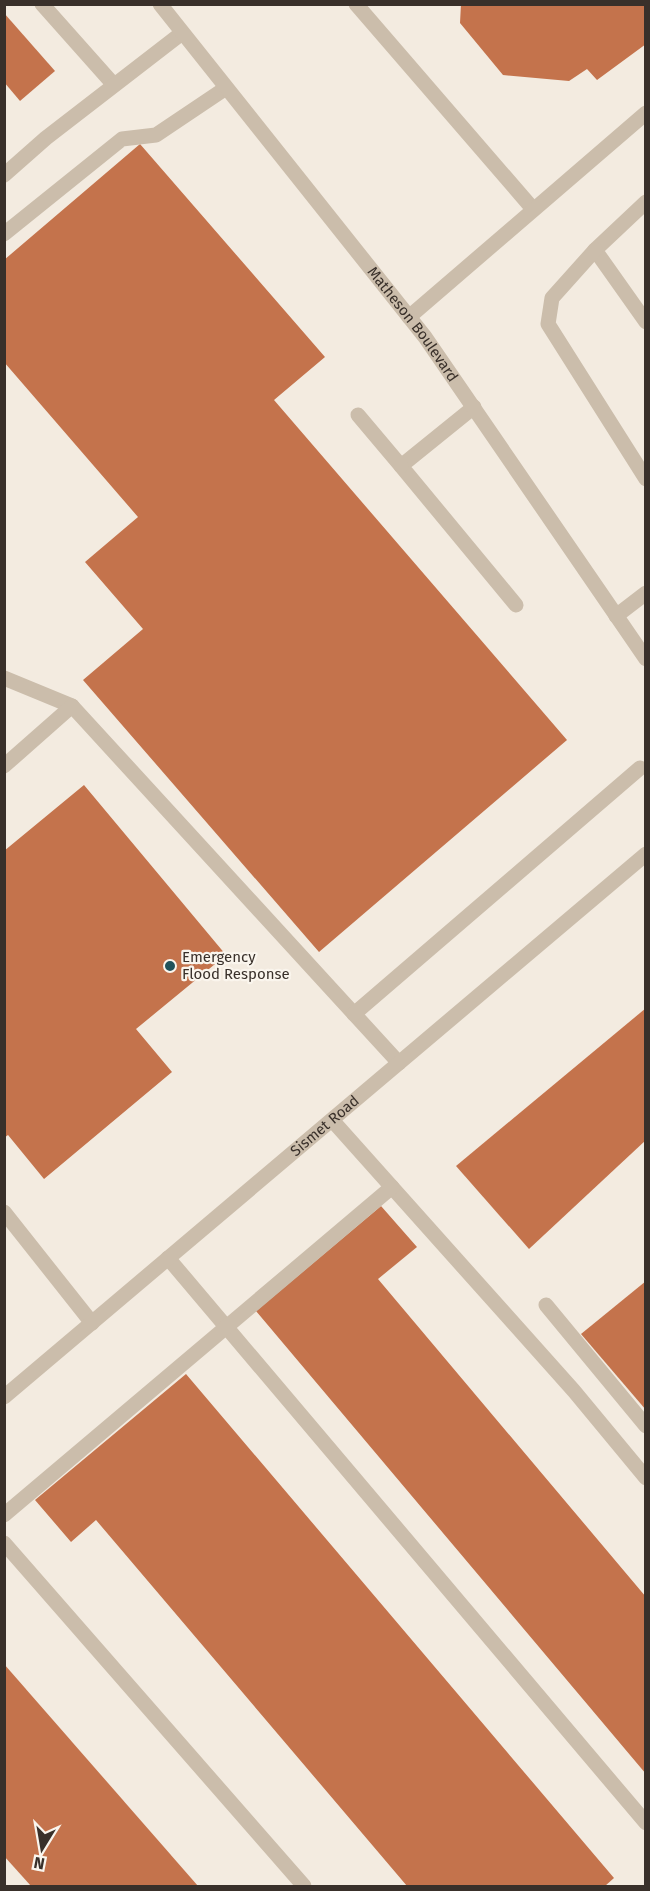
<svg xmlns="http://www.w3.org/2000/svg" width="650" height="1891" font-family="'Fira Sans',sans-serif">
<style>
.building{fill:#c4734c}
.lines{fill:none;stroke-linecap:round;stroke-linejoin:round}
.lane{stroke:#cbbdab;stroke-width:15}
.street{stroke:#cbbdab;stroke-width:15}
.poi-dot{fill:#20525b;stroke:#faf5ed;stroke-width:2}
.labels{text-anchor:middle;stroke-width:4.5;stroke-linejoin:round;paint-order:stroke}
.street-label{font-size:15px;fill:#39302a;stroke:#faf5ed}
.poi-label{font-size:15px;fill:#39302a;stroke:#faf5ed;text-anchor:start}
</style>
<rect width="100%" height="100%" fill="#f3ebe0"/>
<g class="building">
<path d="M 461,4 L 646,4 L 646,44 L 597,80 L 587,69 L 569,81 L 503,75 L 460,23 Z"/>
<path d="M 4,13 L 55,71 L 20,101 L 4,82 Z"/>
<path d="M 140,144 L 325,357 L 274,400 L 567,740 L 319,952 L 83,680 L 143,629 L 85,562 L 138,517 L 4,362 L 4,260 Z"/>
<path d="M 84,785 L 226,955 L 136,1029 L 172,1072 L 44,1179 L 8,1135 L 4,1138 L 4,851 Z"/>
<path d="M 646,1008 L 646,1140 L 529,1249 L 456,1166 Z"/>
<path d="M 381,1206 L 417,1247 L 378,1279 L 646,1597 L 646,1774 L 256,1311 Z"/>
<path d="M 646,1281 L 646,1410 L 581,1334 Z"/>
<path d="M 186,1374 L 614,1878 L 605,1886 L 407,1886 L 96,1520 L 71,1542 L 35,1500 Z"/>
<path d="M 4,1664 L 198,1886 L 31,1886 L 4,1856 Z"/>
</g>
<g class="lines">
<g class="lane">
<path d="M 42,4 L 114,85"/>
<path d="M 356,4 L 533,209"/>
<path d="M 4,175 L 46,138 L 182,33"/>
<path d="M 646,202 L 595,250 L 646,322"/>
<path d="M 4,234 L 122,139 L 156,135 L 226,88"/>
<path d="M 595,250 L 552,298 L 548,324 L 646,479"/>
<path d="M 409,317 L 646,113"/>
<path d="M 474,407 L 401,466 L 516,605"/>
<path d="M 358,415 L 401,466"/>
<path d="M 616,616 L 646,593"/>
<path d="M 4,678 L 72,706"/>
<path d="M 4,766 L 72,706 L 399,1063"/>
<path d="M 354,1014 L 640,768"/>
<path d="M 332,1120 L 574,1391 L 646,1478"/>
<path d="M 4,1212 L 92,1323"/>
<path d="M 168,1258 L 646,1823"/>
<path d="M 546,1305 L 646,1426"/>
<path d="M 4,1515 L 392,1187"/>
<path d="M 4,1543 L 304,1886"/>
</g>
<g class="street">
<path id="s1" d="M 160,4 L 425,337 L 646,659"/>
<path id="s2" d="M 4,1397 L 646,854"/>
</g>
</g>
<circle class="poi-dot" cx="170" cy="966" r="6"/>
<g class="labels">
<g class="street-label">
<text dy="5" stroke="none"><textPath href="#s1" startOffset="408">Matheson Boulevard</textPath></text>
<text dy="5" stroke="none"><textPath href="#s2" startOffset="420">Sismet Road</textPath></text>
</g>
<g class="poi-label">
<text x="182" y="962">Emergency<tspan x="182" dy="17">Flood Response</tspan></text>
</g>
</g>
<rect width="650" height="1891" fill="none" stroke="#39302a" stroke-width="12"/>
<g transform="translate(42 1849) rotate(191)" stroke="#faf5ed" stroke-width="4.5" paint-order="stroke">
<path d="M0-4.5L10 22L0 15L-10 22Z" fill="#39302a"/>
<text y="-9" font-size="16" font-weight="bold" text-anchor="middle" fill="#39302a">N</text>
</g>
</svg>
